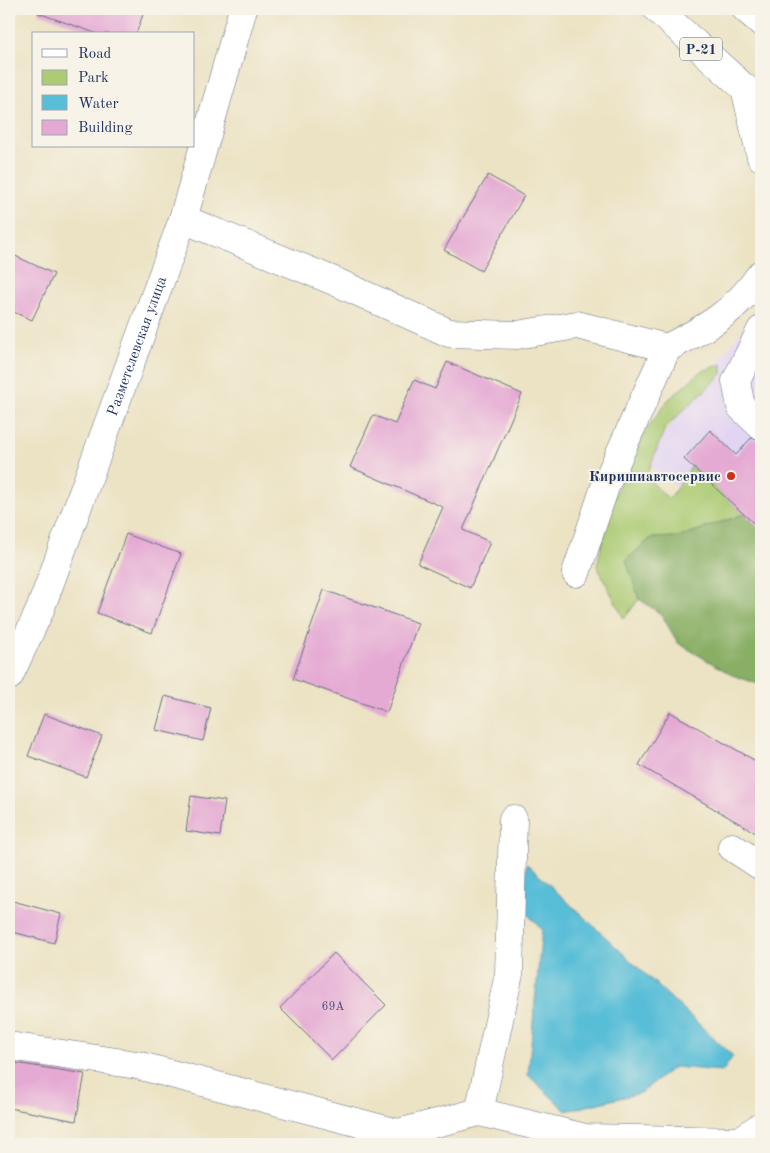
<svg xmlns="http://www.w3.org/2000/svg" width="770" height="1153" font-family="'Old Standard TT',serif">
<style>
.built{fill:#e2d4f3}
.green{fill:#accb73;stroke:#647d68}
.forest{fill:#89af65;stroke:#526f62}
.water{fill:#59bed7;stroke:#3a769a}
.building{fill:#e5aad4}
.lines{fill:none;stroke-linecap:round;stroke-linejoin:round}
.minor-casing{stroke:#646e82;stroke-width:29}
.highway-casing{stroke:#646e82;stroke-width:29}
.minor{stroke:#fff;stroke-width:28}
.highway{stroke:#fff;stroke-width:28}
.poi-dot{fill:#c8321e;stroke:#f7f3e8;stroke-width:2}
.labels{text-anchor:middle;stroke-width:4;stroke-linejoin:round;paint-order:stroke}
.number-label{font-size:12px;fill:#4e4e7c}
.shield{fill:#f7f3e8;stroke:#5d6a87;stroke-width:1}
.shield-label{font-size:14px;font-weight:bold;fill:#1b2f5e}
.street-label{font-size:15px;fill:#1b2f5e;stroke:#f7f3e8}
.poi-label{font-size:15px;font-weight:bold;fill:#1b2f5e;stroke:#f7f3e8;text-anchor:end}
</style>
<rect width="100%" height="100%" fill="#f7f3e8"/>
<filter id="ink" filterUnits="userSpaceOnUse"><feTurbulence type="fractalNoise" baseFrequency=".02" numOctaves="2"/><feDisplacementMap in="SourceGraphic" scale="10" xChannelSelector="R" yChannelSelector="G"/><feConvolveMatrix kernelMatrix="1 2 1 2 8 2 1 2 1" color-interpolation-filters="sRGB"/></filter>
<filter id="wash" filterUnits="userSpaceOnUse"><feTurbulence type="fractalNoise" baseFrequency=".0096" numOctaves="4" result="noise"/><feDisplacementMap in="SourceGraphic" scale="20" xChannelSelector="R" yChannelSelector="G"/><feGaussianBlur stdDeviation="1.12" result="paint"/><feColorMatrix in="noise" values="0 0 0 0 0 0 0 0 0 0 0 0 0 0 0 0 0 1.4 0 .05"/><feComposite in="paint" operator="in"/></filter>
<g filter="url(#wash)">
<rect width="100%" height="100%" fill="#ece3c4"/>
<path class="built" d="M 756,311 L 761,316 L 761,553 L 644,461 Z"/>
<path class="green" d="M 722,364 L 722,374 L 665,428 L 646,477 L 669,499 L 692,466 L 744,514 L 679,537 L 651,538 L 627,560 L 639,599 L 624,619 L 597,566 L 609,510 L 635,446 L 668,400 L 700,372 Z"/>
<path class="forest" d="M 744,514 L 754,524 L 761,517 L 761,685 L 732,675 L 678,643 L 661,614 L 639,599 L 626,560 L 651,538 L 679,537 Z"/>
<path class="water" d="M 527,864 L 733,1056 L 723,1071 L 674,1067 L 640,1093 L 566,1111 L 528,1075 L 542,929 L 520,907 Z"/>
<g id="blocks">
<g class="building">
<path d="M 39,9 L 145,9 L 136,34 L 98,34 L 38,13 Z"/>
<path d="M 488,175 L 524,196 L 481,271 L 444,250 Z"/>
<path d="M 9,253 L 54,274 L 32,320 L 9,310 Z"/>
<path d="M 447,362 L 522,394 L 463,530 L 490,542 L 470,588 L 418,564 L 443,507 L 350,467 L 373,415 L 395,424 L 414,380 L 435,389 Z"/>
<path d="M 710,430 L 736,455 L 751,438 L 761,441 L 761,530 L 684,459 Z"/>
<path d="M 126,534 L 181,554 L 152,633 L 97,613 Z"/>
<path d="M 324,590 L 418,623 L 387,712 L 293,679 Z"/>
<path d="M 165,696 L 211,708 L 203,741 L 156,730 Z"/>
<path d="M 670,712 L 761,764 L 761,836 L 639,765 Z"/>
<path d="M 44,714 L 102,736 L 86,777 L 28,756 Z"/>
<path d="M 191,796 L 225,801 L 220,836 L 186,831 Z"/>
<path d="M 9,900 L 61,914 L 54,943 L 9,931 Z"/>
<path d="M 334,953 L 386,1005 L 332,1060 L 280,1008 Z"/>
<path d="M 9,1062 L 85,1074 L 76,1121 L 9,1108 Z"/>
</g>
</g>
</g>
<g filter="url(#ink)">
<use href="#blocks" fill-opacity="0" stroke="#646e82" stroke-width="1"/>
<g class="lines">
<g class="minor-casing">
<g id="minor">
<path d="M 745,88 L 761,157"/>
<path d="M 183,219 L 334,281 L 449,333 L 517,335 L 577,325 L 667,348 C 708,327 734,313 761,274"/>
<path d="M 761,330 L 736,381 L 741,407 L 761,426"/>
<path d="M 576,573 L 606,484 L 667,348"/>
<path id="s1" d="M 9,676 L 40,610 L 183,219 L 243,9"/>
<path d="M 732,847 L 761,866"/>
<path d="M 9,1046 L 137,1065 L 398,1133 L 479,1112 L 586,1138 L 740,1141 L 761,1126"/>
<path d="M 479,1112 L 509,974 L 513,819"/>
</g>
</g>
<g class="highway-casing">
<g id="highway">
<path d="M 657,9 L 761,103"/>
<path d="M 746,9 L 761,22"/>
</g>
</g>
<use href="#minor" class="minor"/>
<use href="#highway" class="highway"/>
</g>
</g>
<circle class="poi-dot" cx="731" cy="476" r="5"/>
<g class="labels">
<g class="number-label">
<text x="333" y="1010">69А</text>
</g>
<rect class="shield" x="680" y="37.5" width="42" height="23" rx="4"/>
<g class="shield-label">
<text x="701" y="54">Р-21</text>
</g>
<g class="street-label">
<text dy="5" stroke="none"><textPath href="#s1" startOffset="354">Разметелевская улица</textPath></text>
</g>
<g class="poi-label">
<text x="721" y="481">Киришиавтосервис</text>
</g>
</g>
<rect width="770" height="1153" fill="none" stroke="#f7f3e8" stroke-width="30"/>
<rect x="32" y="32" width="162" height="115" fill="#f7f3e8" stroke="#9fa5b1"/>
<rect x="42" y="49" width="25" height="8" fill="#ffffff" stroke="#9fa5b1"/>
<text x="78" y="58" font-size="15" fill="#1b2f5e">Road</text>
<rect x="42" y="70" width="25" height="15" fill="#accb73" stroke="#9fa5b1"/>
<text x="78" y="82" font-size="15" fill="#1b2f5e">Park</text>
<rect x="42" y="95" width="25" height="15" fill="#59bed7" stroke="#9fa5b1"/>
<text x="78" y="108" font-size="15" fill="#1b2f5e">Water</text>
<rect x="42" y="120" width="25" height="15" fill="#e5aad4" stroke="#9fa5b1"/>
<text x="78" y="132" font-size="15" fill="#1b2f5e">Building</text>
</svg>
